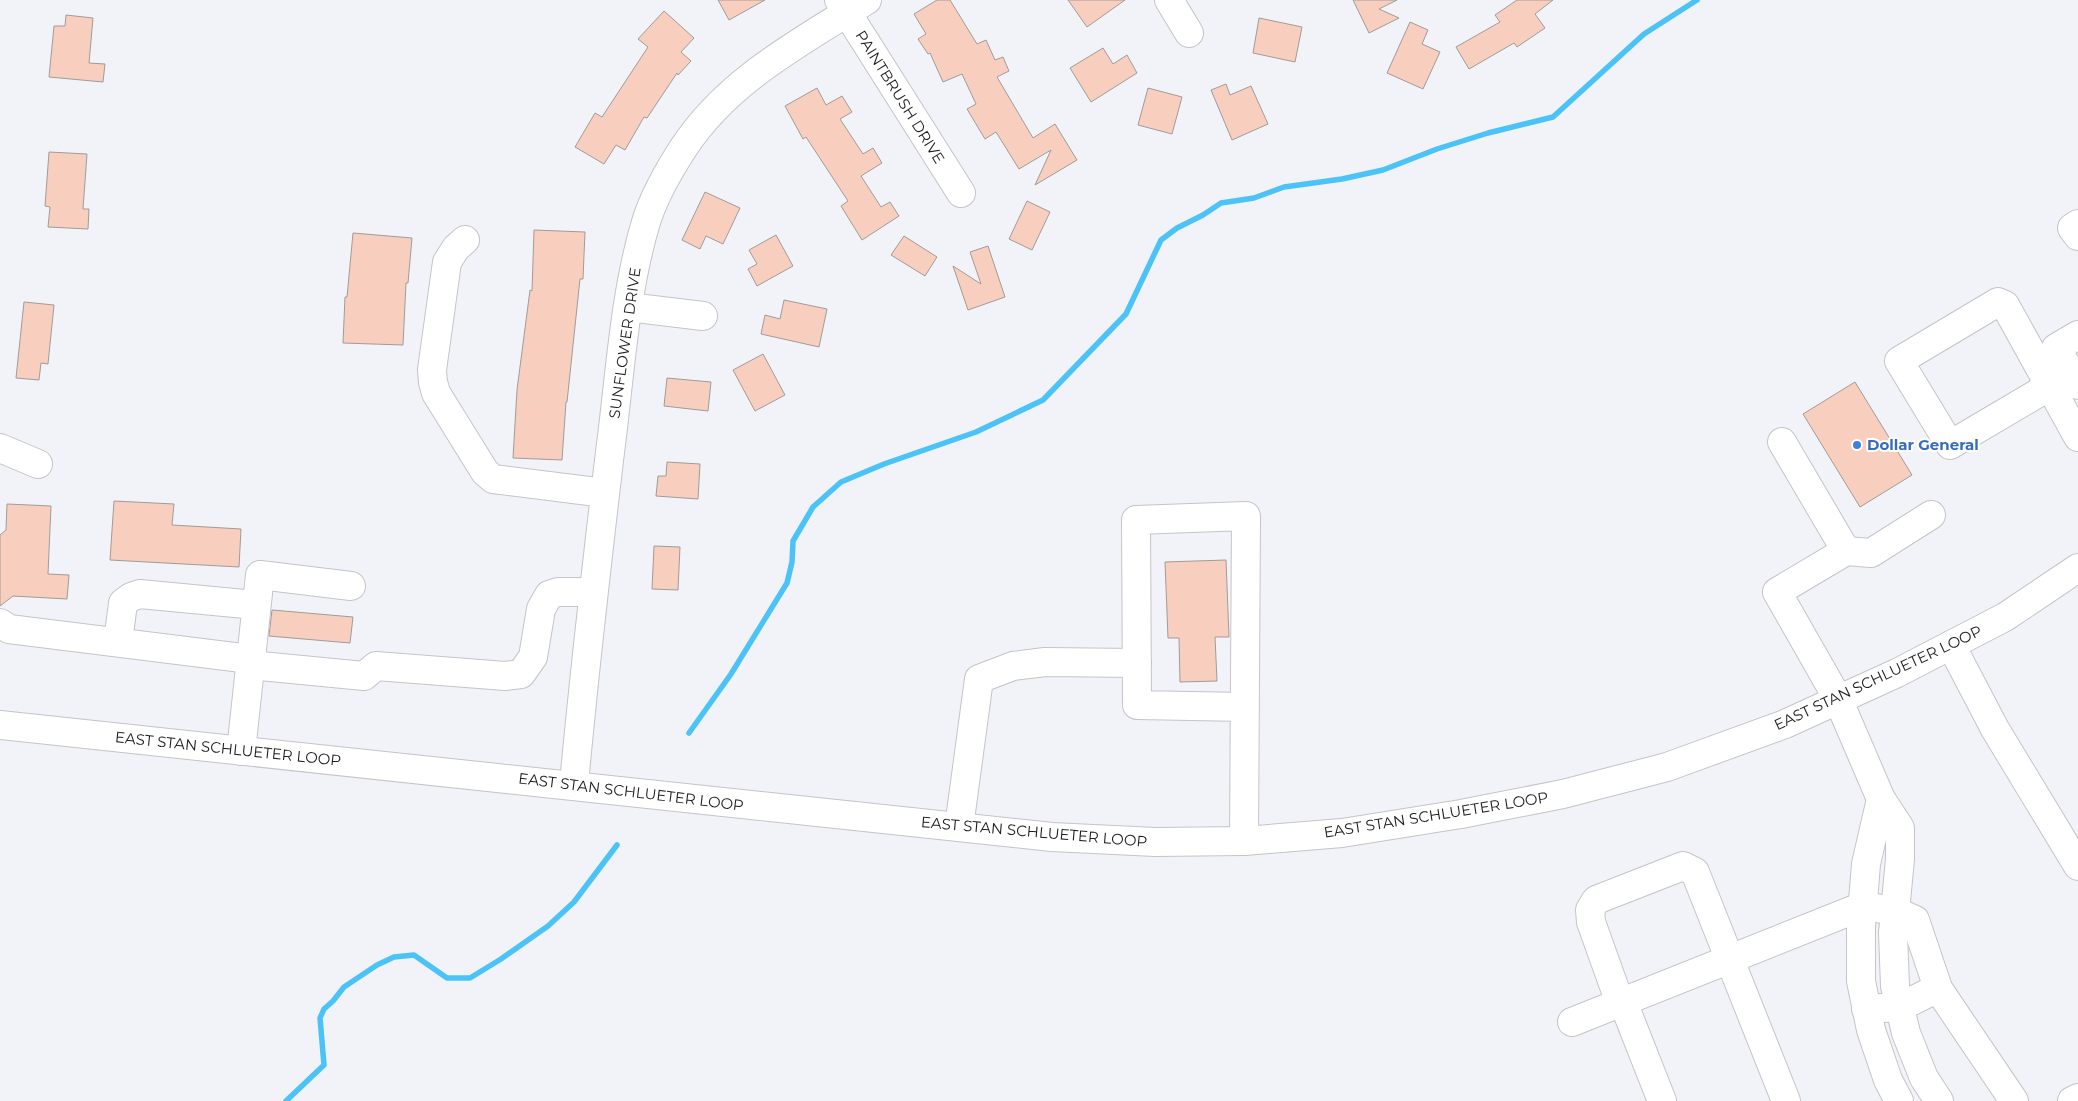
<svg xmlns="http://www.w3.org/2000/svg" width="2078" height="1101" font-family="Montserrat,sans-serif">
<style>
.lines{fill:none;stroke-linecap:round;stroke-linejoin:round}
.stream{stroke:#4bc3f8;stroke-width:5.5}
.building{fill:#f8cfbf;stroke:#a09b99}
.minor-casing{stroke:#c4c4c9;stroke-width:30}
.major-casing{stroke:#c4c4c9;stroke-width:30}
.minor{stroke:#fff;stroke-width:28}
.major{stroke:#fff;stroke-width:28}
.shop-dot{fill:#3f7fe0;stroke:#fff;stroke-width:2}
.labels{text-anchor:middle;stroke-width:4;stroke-linejoin:round;paint-order:stroke}
.street-label{font-size:15px;fill:#1b1b1d;stroke:#fff}
.shop-label{font-size:15px;font-weight:bold;fill:#366cbe;stroke:#fff;text-anchor:start}
</style>
<rect width="100%" height="100%" fill="#f2f3f8"/>
<g class="lines">
<g class="stream">
<path d="M 689,733 L 731,674 L 787,583 L 792,562 L 793,541 L 813,507 L 841,482 L 884,464 L 976,432 L 1043,400 L 1126,314 L 1161,240 L 1177,228 L 1203,215 L 1221,203 L 1254,198 L 1284,187 L 1342,179 L 1383,170 L 1437,149 L 1488,133 L 1553,117 L 1644,34 L 1697,0"/>
<path d="M 286,1101 L 324,1065 L 320,1018 L 324,1009 L 333,1001 L 344,987 L 377,965 L 394,957 L 414,955 L 447,978 L 470,978 L 501,959 L 548,926 L 574,902 L 617,845"/>
</g>
</g>
<g class="building">
<path d="M 718,0 L 765,0 L 729,20 Z"/>
<path d="M 937,0 L 950,0 L 977,44 L 986,40 L 995,60 L 1003,57 L 1009,71 L 997,77 L 1033,138 L 1055,124 L 1077,160 L 1035,185 L 1051,150 L 1019,169 L 996,132 L 985,139 L 967,109 L 976,104 L 962,74 L 943,82 L 930,53 L 928,54 L 918,39 L 926,34 L 914,14 Z"/>
<path d="M 1068,0 L 1125,0 L 1087,27 Z"/>
<path d="M 1353,0 L 1397,0 L 1379,9 L 1399,18 L 1369,33 Z"/>
<path d="M 1517,0 L 1553,0 L 1535,14 L 1545,28 L 1517,47 L 1514,43 L 1469,69 L 1456,47 L 1500,22 L 1495,15 Z"/>
<path d="M 664,11 L 694,38 L 681,52 L 691,61 L 678,75 L 677,73 L 647,118 L 644,117 L 625,150 L 616,145 L 604,164 L 575,147 L 595,113 L 602,117 L 648,47 L 638,39 Z"/>
<path d="M 66,15 L 93,18 L 89,63 L 105,64 L 103,82 L 49,77 L 54,26 L 65,26 Z"/>
<path d="M 1259,18 L 1302,27 L 1295,62 L 1253,53 Z"/>
<path d="M 1410,22 L 1428,30 L 1422,44 L 1440,52 L 1423,89 L 1387,73 Z"/>
<path d="M 1103,48 L 1113,64 L 1127,55 L 1137,73 L 1091,102 L 1070,68 Z"/>
<path d="M 1226,84 L 1230,95 L 1251,86 L 1268,124 L 1232,140 L 1211,90 Z"/>
<path d="M 817,88 L 826,105 L 842,96 L 852,112 L 840,119 L 863,154 L 873,148 L 882,163 L 861,176 L 881,207 L 890,202 L 899,216 L 862,240 L 841,206 L 848,201 L 806,137 L 803,139 L 785,106 Z"/>
<path d="M 1148,88 L 1182,97 L 1172,134 L 1138,125 Z"/>
<path d="M 49,152 L 87,154 L 83,209 L 89,209 L 88,229 L 48,227 L 50,207 L 45,206 Z"/>
<path d="M 705,192 L 740,208 L 723,244 L 706,236 L 700,249 L 682,240 Z"/>
<path d="M 1027,201 L 1050,212 L 1032,250 L 1009,239 Z"/>
<path d="M 534,230 L 585,232 L 583,279 L 580,279 L 567,402 L 566,402 L 562,460 L 513,458 L 517,390 L 530,290 L 532,291 Z"/>
<path d="M 353,233 L 412,238 L 408,283 L 406,283 L 403,345 L 343,343 L 345,297 L 347,297 Z"/>
<path d="M 776,235 L 793,266 L 757,286 L 748,269 L 757,264 L 749,250 Z"/>
<path d="M 904,236 L 937,257 L 925,276 L 891,255 Z"/>
<path d="M 988,246 L 1005,297 L 968,310 L 953,266 L 981,284 L 970,252 Z"/>
<path d="M 784,300 L 827,309 L 819,347 L 761,334 L 765,315 L 780,319 Z"/>
<path d="M 24,302 L 54,305 L 48,364 L 41,363 L 39,380 L 16,378 Z"/>
<path d="M 763,354 L 785,395 L 755,411 L 733,370 Z"/>
<path d="M 667,378 L 711,382 L 708,411 L 664,406 Z"/>
<path d="M 1855,382 L 1912,475 L 1860,507 L 1803,414 Z"/>
<path d="M 667,462 L 700,464 L 698,499 L 656,496 L 658,476 L 666,476 Z"/>
<path d="M 114,501 L 174,504 L 172,525 L 241,529 L 239,567 L 110,560 Z"/>
<path d="M 7,504 L 51,506 L 48,574 L 69,575 L 67,599 L 13,596 L 0,606 L 0,535 L 6,530 Z"/>
<path d="M 654,546 L 680,547 L 678,590 L 652,589 Z"/>
<path d="M 1226,560 L 1229,637 L 1215,637 L 1217,681 L 1180,682 L 1179,638 L 1168,638 L 1165,562 Z"/>
<path d="M 272,610 L 353,617 L 350,643 L 269,636 Z"/>
</g>
<g class="lines">
<g class="minor-casing">
<g id="minor">
<path d="M 839,0 L 961,193"/>
<path d="M 1169,0 L 1189,33"/>
<path d="M 2078,224 L 2072,228 L 2078,236"/>
<path d="M 465,240 L 456,248 L 447,262 L 432,370 L 433,382 L 436,393 L 485,472 L 493,479 L 605,493"/>
<path d="M 628,307 L 703,316"/>
<path d="M 2078,335 L 2056,348 L 2078,385"/>
<path d="M 2050,386 L 1950,445 L 1899,361 L 1998,302 L 2005,305 L 2078,437"/>
<path d="M 1782,442 L 1846,551 L 1777,592 L 1838,699 L 1881,799 L 1900,828 L 1900,859 L 1893,933 L 1895,986 L 1906,1033 L 1924,1078 L 1939,1101"/>
<path d="M 0,448 L 38,464"/>
<path d="M 1846,551 L 1871,553 L 1931,515"/>
<path d="M 0,623 L 9,629 L 250,659"/>
<path d="M 118,642 L 123,603 L 131,597 L 140,594 L 256,605"/>
<path d="M 1951,645 L 1995,729 L 2078,866"/>
<path d="M 250,665 L 364,676 L 376,666 L 505,676 L 521,674 L 533,657 L 541,609 L 549,595 L 558,592 L 593,592"/>
<path d="M 241,751 L 260,575 L 351,586"/>
<path d="M 574,784 C 584,673 597,562 610,452 C 620,377 624,295 646,222 C 654,196 669,170 684,147 C 729,79 800,43 867,0"/>
<path d="M 1881,799 L 1866,864 L 1861,926 L 1861,981 L 1871,1030 L 1888,1080 L 1899,1101"/>
<path d="M 959,827 L 979,679 L 1013,666 L 1045,662 L 1137,663"/>
<path d="M 1244,841 L 1246,516 L 1136,520 L 1137,705 L 1245,707"/>
<path d="M 1937,987 L 2014,1101"/>
<path d="M 1623,1002 L 1662,1101"/>
<path d="M 1620,1003 L 1591,922 L 1590,910 L 1596,900 L 1683,866 L 1695,872 L 1786,1101"/>
<path d="M 1572,1022 L 1863,906 L 1895,911 L 1915,920 L 1938,988 L 1900,1007 L 1866,1009"/>
<path d="M 2072,1101 L 2078,1098"/>
</g>
</g>
<g class="major-casing">
<path id="major" d="M 0,725 L 1052,837 L 1155,842 L 1244,841 L 1342,833 L 1461,814 L 1563,794 L 1667,767 L 1785,724 L 1897,673 L 2005,617 L 2078,568"/>
</g>
<use href="#minor" class="minor"/>
<use href="#major" class="major"/>
</g>
<circle class="shop-dot" cx="1857" cy="445" r="5"/>
<g class="labels">
<g class="street-label">
<text transform="translate(900 97) rotate(58)" y="5">PAINTBRUSH DRIVE</text>
<text transform="translate(625 343) rotate(-82)" y="5">SUNFLOWER DRIVE</text>
<text transform="translate(1878 678) rotate(-25)" y="5">EAST STAN SCHLUETER LOOP</text>
<text transform="translate(228 749) rotate(6)" y="5">EAST STAN SCHLUETER LOOP</text>
<text transform="translate(631 792) rotate(7)" y="5">EAST STAN SCHLUETER LOOP</text>
<text transform="translate(1436 815) rotate(-9)" y="5">EAST STAN SCHLUETER LOOP</text>
<text transform="translate(1034 832) rotate(5)" y="5">EAST STAN SCHLUETER LOOP</text>
</g>
<g class="shop-label">
<text x="1867" y="450">Dollar General</text>
</g>
</g>
</svg>
